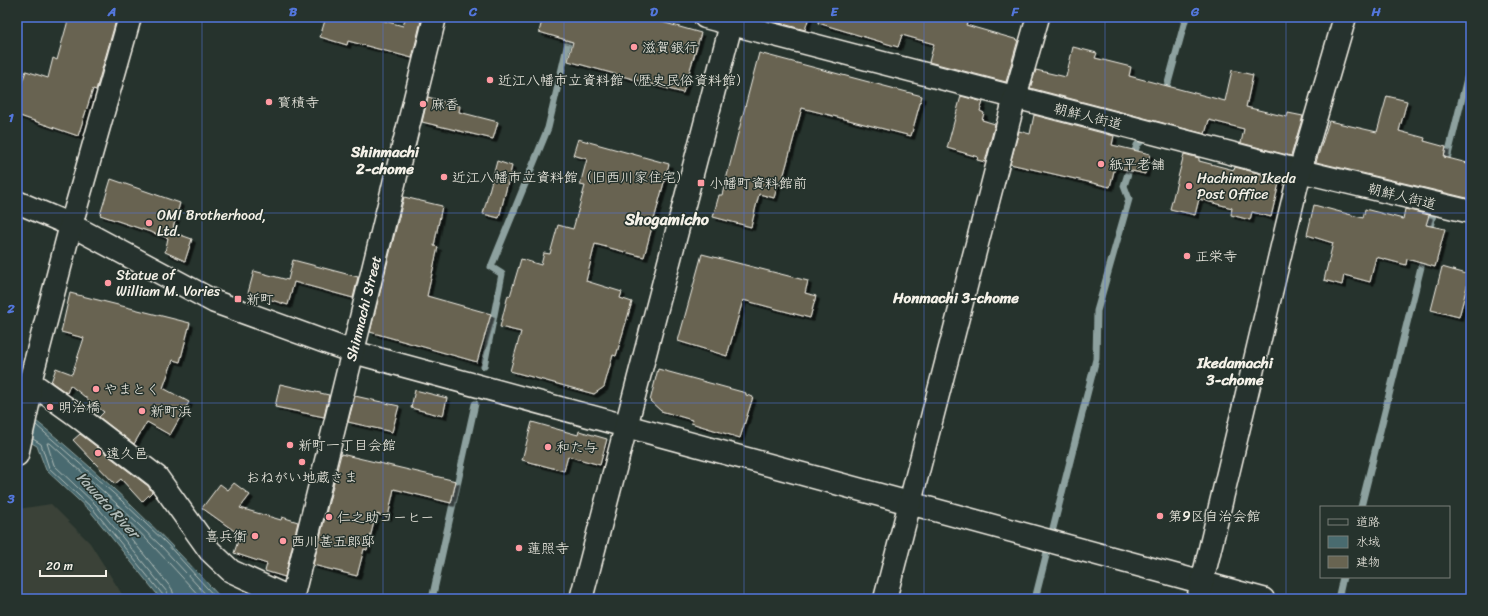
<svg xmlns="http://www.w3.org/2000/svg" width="1488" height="616" font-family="Sriracha,'Klee One',sans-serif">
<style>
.built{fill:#3a4238}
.water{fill:#496b6f;stroke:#8da19f}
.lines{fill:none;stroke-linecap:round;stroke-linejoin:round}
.shore{stroke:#b0bbb8;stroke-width:1}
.stream{stroke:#8da19f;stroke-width:7}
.building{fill:#686451;stroke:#f4f1e8;filter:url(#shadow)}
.minor-casing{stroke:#f4f1e8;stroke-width:25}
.minor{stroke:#26332d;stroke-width:22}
.grid{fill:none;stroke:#5377dc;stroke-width:1;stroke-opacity:0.55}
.poi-dot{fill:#ff9aa2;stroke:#26332d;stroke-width:1.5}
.labels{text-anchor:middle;stroke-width:3;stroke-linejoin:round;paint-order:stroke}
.poi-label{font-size:14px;fill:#f4f1e8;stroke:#26332d;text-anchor:start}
.street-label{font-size:14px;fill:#f4f1e8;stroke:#26332d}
.neighbourhood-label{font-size:15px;font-weight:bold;fill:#f4f1e8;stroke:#26332d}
.water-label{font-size:15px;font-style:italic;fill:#b0bbb8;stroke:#26332d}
.quarter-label{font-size:16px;font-weight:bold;fill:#f4f1e8;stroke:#26332d}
.neatline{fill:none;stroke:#5377dc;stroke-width:1.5}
.grid-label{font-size:13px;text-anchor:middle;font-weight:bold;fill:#5377dc}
</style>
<defs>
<filter id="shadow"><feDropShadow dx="3.5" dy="3.5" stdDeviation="0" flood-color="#0009"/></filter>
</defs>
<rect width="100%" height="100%" fill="#26332d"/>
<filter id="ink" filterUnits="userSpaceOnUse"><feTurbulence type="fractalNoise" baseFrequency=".025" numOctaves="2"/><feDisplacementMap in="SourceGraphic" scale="8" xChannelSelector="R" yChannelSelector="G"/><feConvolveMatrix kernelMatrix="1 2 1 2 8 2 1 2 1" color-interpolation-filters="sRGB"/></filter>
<g filter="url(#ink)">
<path class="built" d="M 51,504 L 90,543 L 125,599 L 17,599 L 18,509 Z"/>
<path class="water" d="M 17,407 C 43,425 66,446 90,467 C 137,509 180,553 222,599 L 161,599 L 90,511 L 46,470 L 37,446 L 17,435 Z"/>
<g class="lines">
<g class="shore">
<path d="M 36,425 L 121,500 L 166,543 L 217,599"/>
<path d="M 33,439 L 41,444 L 49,468 L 93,509 L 163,595 L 164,599"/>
<path d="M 169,599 L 167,592 L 96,505 L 54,465 L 47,443 L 50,443 L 117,504 L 162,547 L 210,599"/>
<path d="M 175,599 L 172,589 L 103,504 L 103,501 C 115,502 189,585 202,599"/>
</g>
<g class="stream">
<path d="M 1165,94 L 1186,17"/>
<path d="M 1445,167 L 1471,62"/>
<path d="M 1428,235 L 1441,183"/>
<path d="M 484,366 L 502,274 L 491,267 L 548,128 L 574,17"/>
<path d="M 1361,507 L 1424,255"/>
<path d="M 432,599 L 475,404"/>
<path d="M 1035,599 L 1096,359 L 1097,311 L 1129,199 L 1124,186 L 1137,145 L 1147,136"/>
<path d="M 1338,599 L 1343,577"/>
</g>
</g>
<g class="building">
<path d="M 69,17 L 117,17 L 96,90 L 93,89 L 78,136 L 17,115 L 17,96 L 26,71 L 48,78 L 53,58 L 57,60 Z"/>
<path d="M 326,17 L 370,17 L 403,26 L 406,17 L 421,21 L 412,58 L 348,41 L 347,45 L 320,37 Z"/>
<path d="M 543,17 L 644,17 L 701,33 L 683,93 L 568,61 L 573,42 L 539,32 Z"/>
<path d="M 757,17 L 809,17 L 805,30 Z"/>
<path d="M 819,17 L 956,17 L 968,20 L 966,25 L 1018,40 L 1006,82 L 929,62 L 934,44 L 902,35 L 898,47 L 818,23 Z"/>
<path d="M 1073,47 L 1097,53 L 1095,58 L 1131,67 L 1129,76 L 1225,101 L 1232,70 L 1253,75 L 1246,107 L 1287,117 L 1288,113 L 1303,116 L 1291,156 L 1241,143 L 1244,129 L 1209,120 L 1205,134 L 1030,88 L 1036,70 L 1066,77 Z"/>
<path d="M 759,53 L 922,96 L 911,136 L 802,108 L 781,185 L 778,184 L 774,198 L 759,194 L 751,227 L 713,217 L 719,195 L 722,195 Z"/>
<path d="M 961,96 L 983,102 L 980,111 L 984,113 L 982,120 L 995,124 L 985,162 L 977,160 L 978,157 L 947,148 Z"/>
<path d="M 1387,96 L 1407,101 L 1399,131 L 1425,138 L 1424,141 L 1446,147 L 1444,157 L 1471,164 L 1471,199 L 1316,162 L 1329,121 L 1377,132 Z"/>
<path d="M 428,97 L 460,106 L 459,112 L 498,122 L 493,139 L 422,122 Z"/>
<path d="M 1034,115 L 1114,136 L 1112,145 L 1150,154 L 1145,174 L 1115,167 L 1110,187 L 1010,164 L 1019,131 L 1030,134 Z"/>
<path d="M 578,139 L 669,164 L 644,257 L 595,244 L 586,281 L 622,292 L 620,298 L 632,302 L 616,356 L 613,355 L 604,387 L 594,394 L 510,371 L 521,332 L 500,327 L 508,295 L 510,296 L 521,259 L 541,265 L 544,253 L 550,254 L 558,225 L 573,229 L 585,186 L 580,185 L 587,159 L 573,155 Z"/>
<path d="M 1184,154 L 1199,158 L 1199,161 L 1234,170 L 1235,167 L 1280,179 L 1271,217 L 1252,212 L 1250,220 L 1231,215 L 1232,208 L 1199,199 L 1195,215 L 1170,209 Z"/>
<path d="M 497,161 L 512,166 L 499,218 L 483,214 Z"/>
<path d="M 111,179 L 180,203 L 172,232 L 192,239 L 185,261 L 165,252 L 168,238 L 100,215 Z"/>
<path d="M 404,197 L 442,206 L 434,246 L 438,247 L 427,296 L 491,314 L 477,362 L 370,332 Z"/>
<path d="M 1314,205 L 1363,218 L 1365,209 L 1403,219 L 1405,209 L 1429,215 L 1426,225 L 1445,229 L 1435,267 L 1407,259 L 1406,265 L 1376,257 L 1370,282 L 1344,275 L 1342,285 L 1324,280 L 1333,243 L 1307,235 Z"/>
<path d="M 702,254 L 808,281 L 805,293 L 816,296 L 810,318 L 743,300 L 727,356 L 678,341 Z"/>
<path d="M 293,260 L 358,277 L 353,298 L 294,282 L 288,305 L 248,293 L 254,271 L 288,280 Z"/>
<path d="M 1442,267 L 1470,275 L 1459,317 L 1431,310 Z"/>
<path d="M 70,293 L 190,323 L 180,362 L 173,360 L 163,388 L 189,402 L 170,435 L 147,422 L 134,444 L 99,417 L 104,412 L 70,385 L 67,393 L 51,382 L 56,368 L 72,374 L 84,338 L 61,332 Z"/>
<path d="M 658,369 L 746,393 L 746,395 L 753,397 L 740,438 L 691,423 L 692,420 L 661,411 L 650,401 Z"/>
<path d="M 280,384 L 329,395 L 324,417 L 275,407 Z"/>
<path d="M 415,390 L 447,398 L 443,416 L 411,408 Z"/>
<path d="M 355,396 L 399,406 L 392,432 L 348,422 Z"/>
<path d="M 532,422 L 578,435 L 579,431 L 607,439 L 600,465 L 568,456 L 564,471 L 522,460 Z"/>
<path d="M 80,434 L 148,486 L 152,492 L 142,502 L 121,479 L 115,484 L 73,440 Z"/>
<path d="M 341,454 L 456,481 L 451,503 L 394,489 L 388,517 L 376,514 L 367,550 L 364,549 L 357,576 L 313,565 Z"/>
<path d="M 234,483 L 250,495 L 240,508 L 281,520 L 282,517 L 298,522 L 285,577 L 265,571 L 267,564 L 234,553 L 240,535 L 202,508 L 220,484 L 228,490 Z"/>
</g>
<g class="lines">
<g class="minor-casing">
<g id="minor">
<path d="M 705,17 L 1300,171 L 1471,212"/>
<path d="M 17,202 L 71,225 L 215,302 L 353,352 L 1263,599"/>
<path id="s1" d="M 30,382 L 76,415 L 157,477 L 210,551 L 231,571 L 292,599 L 435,17"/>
<path d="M 17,455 L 29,400 L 30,382 L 71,225 L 130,17"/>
<path d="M 581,599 L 733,17"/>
<path d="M 885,599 L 1015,97 L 1038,17"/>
<path d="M 1198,599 L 1300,171 L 1345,17"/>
</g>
</g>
<use href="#minor" class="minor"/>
</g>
</g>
<path class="grid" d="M 202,17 L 202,599M 383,17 L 383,599M 564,17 L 564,599M 744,17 L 744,599M 924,17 L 924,599M 1105,17 L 1105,599M 1286,17 L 1286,599M 17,213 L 1471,213M 17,403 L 1471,403"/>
<g class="poi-dot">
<circle cx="634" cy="47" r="4"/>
<circle cx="490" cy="80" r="4"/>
<circle cx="269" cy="102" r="4"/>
<circle cx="423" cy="104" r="4"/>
<circle cx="1101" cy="164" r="4"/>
<circle cx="444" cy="177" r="4"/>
<rect x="697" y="179" width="8" height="8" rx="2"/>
<circle cx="1189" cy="186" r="4"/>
<circle cx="149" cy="223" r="4"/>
<circle cx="1187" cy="256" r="4"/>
<circle cx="108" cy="283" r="4"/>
<rect x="234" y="295" width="8" height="8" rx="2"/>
<circle cx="96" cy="389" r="4"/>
<circle cx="50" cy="407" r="4"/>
<circle cx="142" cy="411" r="4"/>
<circle cx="290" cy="445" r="4"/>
<circle cx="548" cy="447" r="4"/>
<circle cx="98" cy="453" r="4"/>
<circle cx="302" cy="462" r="4"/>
<circle cx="1160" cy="516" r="4"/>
<circle cx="329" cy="517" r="4"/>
<circle cx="255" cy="536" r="4"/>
<circle cx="283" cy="541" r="4"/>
<circle cx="519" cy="548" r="4"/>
</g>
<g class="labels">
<g class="poi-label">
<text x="642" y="52">滋賀銀行</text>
<text x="498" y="85">近江八幡市立資料館（歴史民俗資料館）</text>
<text x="277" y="107">寳積寺</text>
<text x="431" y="109">麻香</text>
<text x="1109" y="169">紙平老舗</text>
<text x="452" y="182">近江八幡市立資料館（旧西川家住宅）</text>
<text x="1197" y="183">Hachiman Ikeda<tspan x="1197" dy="16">Post Office</tspan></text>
<text x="709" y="188">小幡町資料館前</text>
<text x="157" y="220">OMI Brotherhood,<tspan x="157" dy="16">Ltd.</tspan></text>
<text x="1195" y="261">正栄寺</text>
<text x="116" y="280">Statue of<tspan x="116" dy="16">William M. Vories</tspan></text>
<text x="246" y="304">新町</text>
<text x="104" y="394">やまとく</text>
<text x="58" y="412">明治橋</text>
<text x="150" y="416">新町浜</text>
<text x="298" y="450">新町一丁目会館</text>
<text x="556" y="452">和た与</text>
<text x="106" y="458">遠久邑</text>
<text x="302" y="482" text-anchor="middle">おねがい地蔵さま</text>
<text x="1168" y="521">第9区自治会館</text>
<text x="337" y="522">仁之助コーヒー</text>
<text x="247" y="541" text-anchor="end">喜兵衛</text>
<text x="291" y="546">西川甚五郎邸</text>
<text x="527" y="553">蓮照寺</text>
</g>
<g class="street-label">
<text transform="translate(1088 116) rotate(14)" y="5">朝鮮人街道</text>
<text transform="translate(1402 196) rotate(14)" y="5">朝鮮人街道</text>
<text dy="5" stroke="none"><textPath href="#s1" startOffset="645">Shinmachi Street</textPath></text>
</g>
<g class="neighbourhood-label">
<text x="385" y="157">Shinmachi<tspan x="385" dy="17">2-chome</tspan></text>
<text x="956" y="303">Honmachi 3-chome</text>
<text x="1235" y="368">Ikedamachi<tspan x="1235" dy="17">3-chome</tspan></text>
</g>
<g class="water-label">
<text transform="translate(108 505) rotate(47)" y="5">Yawata River</text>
</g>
<g class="quarter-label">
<text x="667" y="225">Shogamicho</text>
</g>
</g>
<rect width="1488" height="616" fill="none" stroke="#26332d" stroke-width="44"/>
<rect x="1320" y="506" width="130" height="72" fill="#26332d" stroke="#787f78"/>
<rect x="1328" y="519" width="20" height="6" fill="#26332d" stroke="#787f78"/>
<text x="1356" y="526" font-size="12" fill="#f4f1e8">道路</text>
<rect x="1328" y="536" width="20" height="12" fill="#496b6f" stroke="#787f78"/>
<text x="1356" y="546" font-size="12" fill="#f4f1e8">水域</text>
<rect x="1328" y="556" width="20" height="12" fill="#686451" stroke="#787f78"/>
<text x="1356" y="566" font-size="12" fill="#f4f1e8">建物</text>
<path d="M40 570v6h66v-6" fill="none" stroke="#f4f1e8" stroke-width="2"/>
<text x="46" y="570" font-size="12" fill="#f4f1e8" stroke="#26332d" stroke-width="3" paint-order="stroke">20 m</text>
<rect x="22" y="22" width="1444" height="572" class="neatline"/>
<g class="grid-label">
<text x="112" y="16">A</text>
<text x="293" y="16">B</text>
<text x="473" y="16">C</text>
<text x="654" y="16">D</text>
<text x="834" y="16">E</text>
<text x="1015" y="16">F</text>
<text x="1195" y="16">G</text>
<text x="1376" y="16">H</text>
<text x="11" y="122">1</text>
<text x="11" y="313">2</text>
<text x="11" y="503">3</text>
</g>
</svg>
